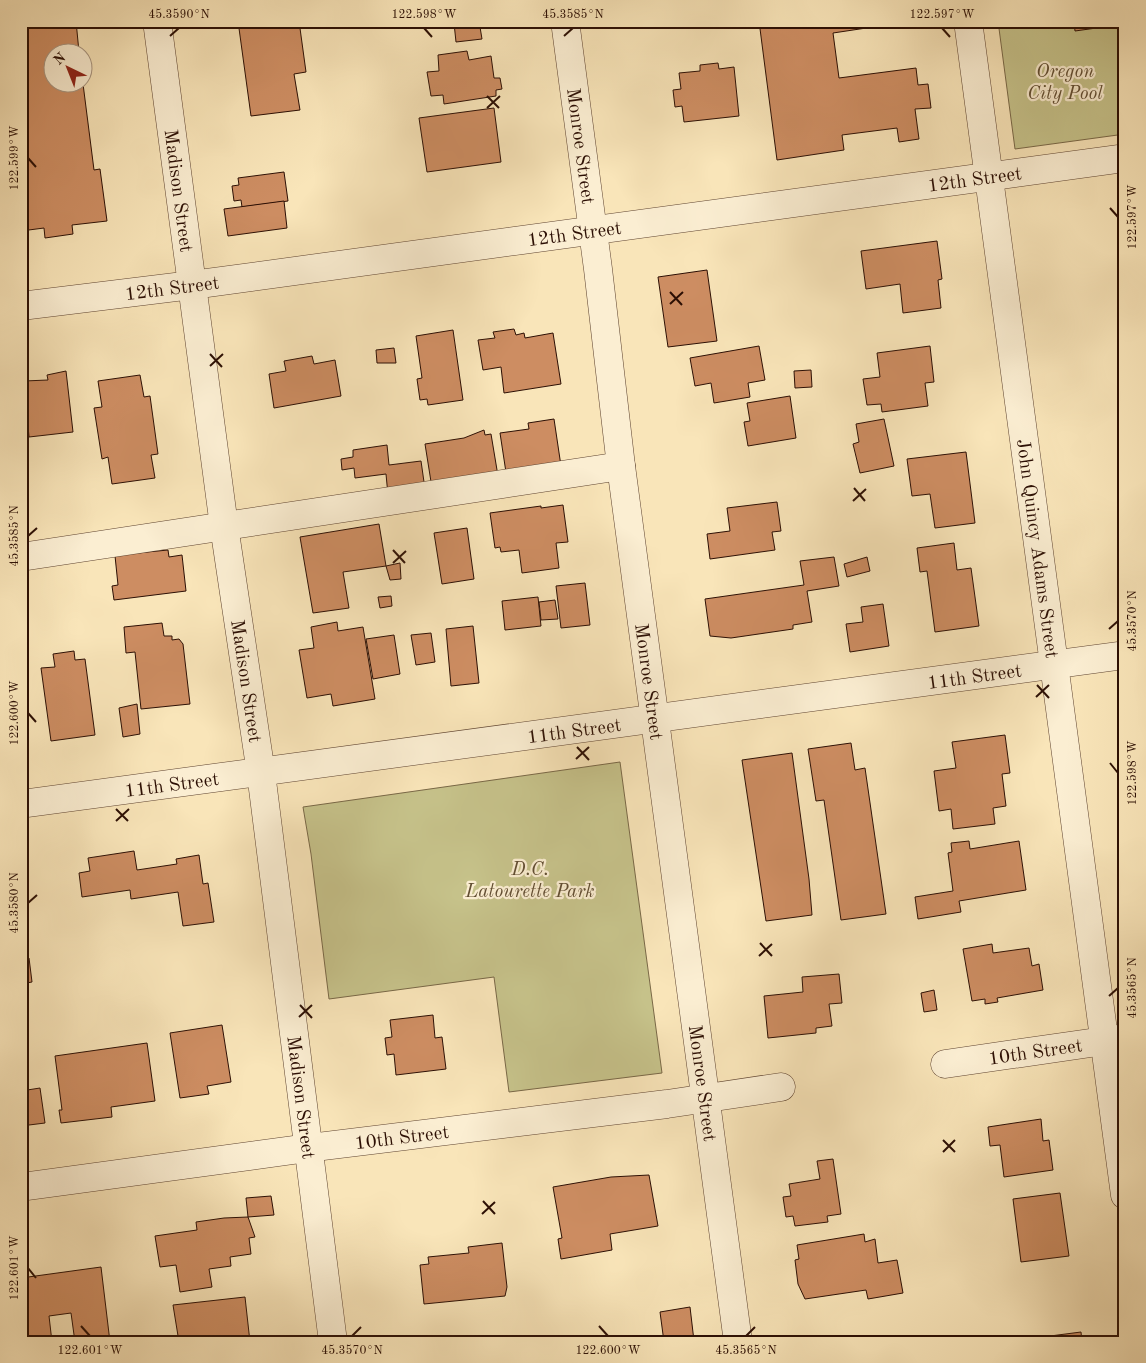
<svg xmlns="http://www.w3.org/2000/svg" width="1146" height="1363" font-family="'Old Standard TT',serif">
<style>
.green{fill:#c6c28a;stroke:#796847}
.building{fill:#cd8d62;stroke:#2c0f04}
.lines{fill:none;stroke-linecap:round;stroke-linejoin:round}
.minor-casing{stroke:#5f4431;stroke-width:29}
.minor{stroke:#fbeed2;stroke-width:28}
.ticks{fill:none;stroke:#2c0f04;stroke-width:2}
.labels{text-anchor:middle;stroke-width:4.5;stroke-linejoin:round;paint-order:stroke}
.park-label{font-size:19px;font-style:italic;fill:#624e33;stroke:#fbeed2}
.street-label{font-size:19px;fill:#2c0f04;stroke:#fbeed2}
.neatline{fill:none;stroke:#2c0f04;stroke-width:2}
.ticks-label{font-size:12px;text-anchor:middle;fill:#2c0f04}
</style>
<rect width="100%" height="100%" fill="#f9e5b9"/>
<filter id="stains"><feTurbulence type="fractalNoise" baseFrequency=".004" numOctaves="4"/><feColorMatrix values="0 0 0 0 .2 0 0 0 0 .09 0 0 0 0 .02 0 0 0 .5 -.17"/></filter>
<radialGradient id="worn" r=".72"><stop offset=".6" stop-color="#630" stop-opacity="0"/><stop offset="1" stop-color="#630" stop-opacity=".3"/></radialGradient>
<g class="green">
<path d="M 998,21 L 1125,21 L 1125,134 L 1015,149 Z"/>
<path d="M 620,762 L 662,1073 L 509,1092 L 494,977 L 329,999 L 311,854 L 303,807 Z"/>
</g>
<g class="building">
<path d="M 21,21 L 76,21 L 79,52 L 52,52 L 52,82 L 82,82 L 82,76 L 94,170 L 100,169 L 107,221 L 72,225 L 73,234 L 45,238 L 44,228 L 21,231 Z"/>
<path d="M 238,21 L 299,21 L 306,72 L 294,74 L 300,110 L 251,116 Z"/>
<path d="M 463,21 L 479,21 L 482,39 L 456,42 L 454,23 Z"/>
<path d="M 759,21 L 873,21 L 873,27 L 833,33 L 839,78 L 916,68 L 918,85 L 928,84 L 931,108 L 915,109 L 919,139 L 899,142 L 897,128 L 842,135 L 844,150 L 777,160 Z"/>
<path d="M 1074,21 L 1125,21 L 1125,24 L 1075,31 Z"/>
<path d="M 467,51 L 469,60 L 491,56 L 494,78 L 500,78 L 502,89 L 496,90 L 496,96 L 444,104 L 443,95 L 431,96 L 427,72 L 439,71 L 438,55 Z"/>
<path d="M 718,63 L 719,69 L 734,67 L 739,116 L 684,122 L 682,106 L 675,107 L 673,90 L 681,89 L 679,73 L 700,71 L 700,65 Z"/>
<path d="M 494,108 L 501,162 L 427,172 L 419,118 Z"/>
<path d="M 284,172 L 288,201 L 242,207 L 241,200 L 234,201 L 232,186 L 239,185 L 238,178 Z"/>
<path d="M 284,201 L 287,228 L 228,236 L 224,209 Z"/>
<path d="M 937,241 L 942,279 L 938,280 L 941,308 L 903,313 L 900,284 L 866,289 L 861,251 Z"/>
<path d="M 707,270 L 717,341 L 668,347 L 658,277 Z"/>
<path d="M 514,329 L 516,335 L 524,333 L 525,338 L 553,333 L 561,384 L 504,393 L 501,367 L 483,370 L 478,340 L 495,338 L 493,332 Z"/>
<path d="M 453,330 L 463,400 L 428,405 L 427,399 L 420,400 L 417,379 L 422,378 L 416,336 Z"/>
<path d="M 759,346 L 765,380 L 748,383 L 750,397 L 714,403 L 711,383 L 695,386 L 690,358 Z"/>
<path d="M 930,346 L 934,382 L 925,383 L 928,406 L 882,412 L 881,404 L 867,405 L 863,379 L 880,377 L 877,353 Z"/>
<path d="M 394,348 L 396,363 L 377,363 L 376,350 Z"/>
<path d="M 312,356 L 314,364 L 335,360 L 341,396 L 274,408 L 269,374 L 286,371 L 284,361 Z"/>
<path d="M 811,370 L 812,387 L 795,388 L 794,371 Z"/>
<path d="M 66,371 L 73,432 L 29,437 L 24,381 L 48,380 L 47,375 Z"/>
<path d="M 140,375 L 144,397 L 150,396 L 158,454 L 151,455 L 155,478 L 112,484 L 108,457 L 102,459 L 94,408 L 102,407 L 98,381 Z"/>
<path d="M 790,396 L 796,438 L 748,446 L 744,422 L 750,421 L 747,403 Z"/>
<path d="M 554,419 L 561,466 L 507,479 L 500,433 L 529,429 L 528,423 Z"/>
<path d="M 884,419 L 894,466 L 860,473 L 853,444 L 859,442 L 856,424 Z"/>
<path d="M 484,430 L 485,435 L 491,434 L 498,476 L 432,488 L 425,444 L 464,438 Z"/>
<path d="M 387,445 L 389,465 L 421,461 L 425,489 L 388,495 L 386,474 L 355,478 L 354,468 L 342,470 L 341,459 L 353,457 L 353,450 Z"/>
<path d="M 966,452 L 975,523 L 935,528 L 930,494 L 912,496 L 907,459 Z"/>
<path d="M 777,502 L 781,531 L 772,532 L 775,550 L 710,559 L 707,534 L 730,531 L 727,508 Z"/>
<path d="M 563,505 L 568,542 L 556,543 L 559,568 L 522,573 L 519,550 L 501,552 L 500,547 L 495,548 L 490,513 L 541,506 L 541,508 Z"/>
<path d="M 379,524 L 386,566 L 343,572 L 349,608 L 313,613 L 300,537 Z"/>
<path d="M 467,528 L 474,579 L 442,584 L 434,533 Z"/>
<path d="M 136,543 L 137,553 L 168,550 L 169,557 L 182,555 L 186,591 L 114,600 L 112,586 L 118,585 L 114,546 Z"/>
<path d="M 954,543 L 957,570 L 971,568 L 979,626 L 935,632 L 927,571 L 920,572 L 917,548 Z"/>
<path d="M 834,557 L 839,586 L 807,591 L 812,622 L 793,625 L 793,629 L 731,638 L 710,636 L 705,599 L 804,585 L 800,561 Z"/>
<path d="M 867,557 L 870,571 L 847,577 L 844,564 Z"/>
<path d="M 400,563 L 401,579 L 390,580 L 386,566 Z"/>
<path d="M 585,583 L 590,625 L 561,628 L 556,586 Z"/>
<path d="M 391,596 L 392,606 L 380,608 L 378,597 Z"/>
<path d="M 538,597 L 541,626 L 505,630 L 502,601 Z"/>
<path d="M 555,600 L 558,619 L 541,620 L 539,602 Z"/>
<path d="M 883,604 L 889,646 L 850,652 L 846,624 L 863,622 L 861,607 Z"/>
<path d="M 337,622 L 338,631 L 363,627 L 375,699 L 333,706 L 331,694 L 307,698 L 299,650 L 314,648 L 311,627 Z"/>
<path d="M 162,623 L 164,636 L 172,636 L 172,640 L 179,639 L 183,644 L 190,704 L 141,709 L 135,652 L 126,653 L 124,627 Z"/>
<path d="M 473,626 L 479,683 L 451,686 L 446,629 Z"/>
<path d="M 431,633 L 435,662 L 416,665 L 411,635 Z"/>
<path d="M 394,635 L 400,674 L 373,679 L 366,639 Z"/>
<path d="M 74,651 L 75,660 L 85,659 L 95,735 L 51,741 L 41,668 L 55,667 L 53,654 Z"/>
<path d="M 137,704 L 140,734 L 123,737 L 119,708 Z"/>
<path d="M 1005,735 L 1010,773 L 1002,774 L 1006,806 L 993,808 L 995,824 L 953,829 L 951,809 L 939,811 L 934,771 L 956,768 L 952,742 Z"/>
<path d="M 851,743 L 855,770 L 865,768 L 886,914 L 841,920 L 824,800 L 816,801 L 808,749 Z"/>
<path d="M 792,753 L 809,879 L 812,915 L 766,921 L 742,760 Z"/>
<path d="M 969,841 L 970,849 L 1019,841 L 1026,890 L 959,901 L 961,912 L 918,919 L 915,897 L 953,891 L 948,853 L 952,852 L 951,843 Z"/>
<path d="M 134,851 L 137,870 L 177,864 L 176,859 L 199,855 L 203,884 L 208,883 L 214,922 L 183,926 L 178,892 L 131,899 L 130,890 L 82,897 L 79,873 L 90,871 L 88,858 Z"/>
<path d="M 992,944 L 993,953 L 1029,948 L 1032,966 L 1039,964 L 1043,990 L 997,998 L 998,1002 L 985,1004 L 985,999 L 972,1001 L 963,949 Z"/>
<path d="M 29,958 L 32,982 L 21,984 L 21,959 Z"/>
<path d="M 839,974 L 842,1003 L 829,1004 L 832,1026 L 816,1028 L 816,1033 L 768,1038 L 764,996 L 803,992 L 802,977 Z"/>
<path d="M 934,990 L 937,1010 L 924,1012 L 921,993 Z"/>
<path d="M 433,1015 L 435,1038 L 442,1037 L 446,1069 L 396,1075 L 394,1054 L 387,1055 L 385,1038 L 392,1037 L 390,1020 Z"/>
<path d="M 222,1025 L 231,1082 L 207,1086 L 209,1094 L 180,1098 L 170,1033 Z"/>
<path d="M 147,1043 L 155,1101 L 111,1107 L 112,1117 L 61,1123 L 59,1110 L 62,1110 L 55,1056 Z"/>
<path d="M 40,1088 L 45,1123 L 21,1126 L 21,1091 Z"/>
<path d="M 1041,1119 L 1043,1141 L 1049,1140 L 1053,1170 L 1004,1177 L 1000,1145 L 990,1146 L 988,1127 Z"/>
<path d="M 833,1159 L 841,1214 L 827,1216 L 828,1222 L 795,1226 L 793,1216 L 786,1217 L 783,1197 L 791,1196 L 789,1184 L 820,1179 L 817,1161 Z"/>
<path d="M 649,1175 L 658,1226 L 610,1234 L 612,1250 L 561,1259 L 558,1239 L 562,1238 L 553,1187 L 611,1177 Z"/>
<path d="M 1060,1193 L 1069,1256 L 1021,1262 L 1013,1199 Z"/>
<path d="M 271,1196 L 274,1215 L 248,1217 L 246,1198 Z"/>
<path d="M 248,1217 L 255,1237 L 249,1238 L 251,1254 L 230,1257 L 231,1266 L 209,1269 L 212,1287 L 180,1292 L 176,1265 L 160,1267 L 155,1236 L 197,1230 L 196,1222 L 224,1218 Z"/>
<path d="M 864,1234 L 865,1242 L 875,1239 L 878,1263 L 897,1260 L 903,1293 L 868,1299 L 866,1290 L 805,1299 L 798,1284 L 795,1260 L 799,1259 L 797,1245 Z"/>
<path d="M 502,1243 L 507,1287 L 505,1296 L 424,1304 L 420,1265 L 429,1264 L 428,1257 L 469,1253 L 468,1247 Z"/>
<path d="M 101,1267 L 110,1342 L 75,1342 L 71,1313 L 49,1316 L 52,1342 L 21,1342 L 21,1278 Z"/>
<path d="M 245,1297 L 250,1342 L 179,1342 L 173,1305 Z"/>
<path d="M 690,1307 L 694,1341 L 664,1342 L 660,1312 Z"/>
<path d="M 1081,1332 L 1082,1342 L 1027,1342 L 1027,1339 Z"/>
</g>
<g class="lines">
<g class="minor-casing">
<g id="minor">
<path id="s1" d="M 157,21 L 224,526 L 261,773 L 333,1342"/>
<path id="s2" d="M 565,21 L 598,269 L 621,466 L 738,1342"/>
<path id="s3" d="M 968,21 L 1125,1195"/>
<path id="s4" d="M 21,306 L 192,285 L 1125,158"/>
<path d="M 21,557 L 621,466"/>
<path id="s5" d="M 21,804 C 389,755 757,706 1125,655"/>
<path id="s6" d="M 945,1064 L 1125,1038"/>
<path id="s7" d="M 21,1187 L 308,1148 L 667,1104 L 781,1087"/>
</g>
</g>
<use href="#minor" class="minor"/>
</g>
<path class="ticks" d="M 424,28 L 432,37M 942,28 L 950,37M 170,36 L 179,28M 564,36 L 573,28M 487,96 L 499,108M 487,108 L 500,96M 28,158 L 36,167M 1110,208 L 1118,217M 670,292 L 682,305M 670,304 L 683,292M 210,354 L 222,367M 210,366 L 223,354M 854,488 L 865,501M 853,501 L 866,489M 28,536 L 37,528M 393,550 L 405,563M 393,563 L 406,551M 1109,629 L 1118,621M 1037,685 L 1049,698M 1036,697 L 1049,685M 28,713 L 36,722M 577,747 L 589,760M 576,759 L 589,747M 1110,763 L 1118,773M 116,809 L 128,821M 116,821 L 129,809M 28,903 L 37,895M 760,943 L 772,956M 759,956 L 772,944M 1109,996 L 1118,988M 300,1005 L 312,1018M 299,1017 L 312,1005M 943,1140 L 955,1152M 943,1152 L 955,1140M 483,1201 L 495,1214M 482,1214 L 495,1202M 28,1268 L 36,1278M 81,1326 L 90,1336M 599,1326 L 608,1336M 352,1336 L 361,1327M 746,1336 L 755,1327"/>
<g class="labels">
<g class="park-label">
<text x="1065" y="77">Oregon<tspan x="1065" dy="22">City Pool</tspan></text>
<text x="530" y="875">D.C.<tspan x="530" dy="22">Latourette Park</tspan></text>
</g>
<g class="street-label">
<text dy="7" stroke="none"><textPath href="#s2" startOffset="126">Monroe Street</textPath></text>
<text dy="7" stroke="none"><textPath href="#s4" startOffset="962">12th Street</textPath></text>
<text dy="7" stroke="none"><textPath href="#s1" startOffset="171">Madison Street</textPath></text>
<text dy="7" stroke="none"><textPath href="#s4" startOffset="558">12th Street</textPath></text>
<text dy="7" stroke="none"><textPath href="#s4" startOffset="152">12th Street</textPath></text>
<text dy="7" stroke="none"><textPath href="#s3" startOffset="532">John Quincy Adams Street</textPath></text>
<text dy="7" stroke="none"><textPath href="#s5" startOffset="962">11th Street</textPath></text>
<text dy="7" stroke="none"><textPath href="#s1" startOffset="666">Madison Street</textPath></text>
<text dy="7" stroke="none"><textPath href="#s2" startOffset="666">Monroe Street</textPath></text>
<text dy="7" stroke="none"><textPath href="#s5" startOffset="558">11th Street</textPath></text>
<text dy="7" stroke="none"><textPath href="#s5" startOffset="152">11th Street</textPath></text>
<text dy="7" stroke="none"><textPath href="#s6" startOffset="91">10th Street</textPath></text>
<text dy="7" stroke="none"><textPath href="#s2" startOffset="1071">Monroe Street</textPath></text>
<text dy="7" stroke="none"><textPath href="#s1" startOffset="1086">Madison Street</textPath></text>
<text dy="7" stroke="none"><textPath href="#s7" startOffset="384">10th Street</textPath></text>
</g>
</g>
<rect width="1146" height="1363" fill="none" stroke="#f9e5b9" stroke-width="55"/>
<g transform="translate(68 68) rotate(317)"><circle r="24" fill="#fbeed2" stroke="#a89580"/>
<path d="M0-4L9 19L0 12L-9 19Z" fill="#8f2418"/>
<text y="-8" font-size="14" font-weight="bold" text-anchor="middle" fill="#2c0f04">N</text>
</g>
<rect x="28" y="28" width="1090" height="1308" class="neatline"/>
<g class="ticks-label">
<text x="179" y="18">45.3590°N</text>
<text x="424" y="18">122.598°W</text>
<text x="573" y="18">45.3585°N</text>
<text x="942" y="18">122.597°W</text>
<text transform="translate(14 158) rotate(-90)" y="4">122.599°W</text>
<text transform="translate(1132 217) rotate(-90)" y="4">122.597°W</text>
<text transform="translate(14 536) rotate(-90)" y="4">45.3585°N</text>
<text transform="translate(1132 621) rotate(-90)" y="4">45.3570°N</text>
<text transform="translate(14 713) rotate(-90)" y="4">122.600°W</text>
<text transform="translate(1132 773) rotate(-90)" y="4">122.598°W</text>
<text transform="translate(14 903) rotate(-90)" y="4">45.3580°N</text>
<text transform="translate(1132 988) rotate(-90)" y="4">45.3565°N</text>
<text transform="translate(14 1268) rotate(-90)" y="4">122.601°W</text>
<text x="90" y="1354">122.601°W</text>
<text x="352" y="1354">45.3570°N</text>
<text x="608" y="1354">122.600°W</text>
<text x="746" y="1354">45.3565°N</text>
</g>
<rect width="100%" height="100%" filter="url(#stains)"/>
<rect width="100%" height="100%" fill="url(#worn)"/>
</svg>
